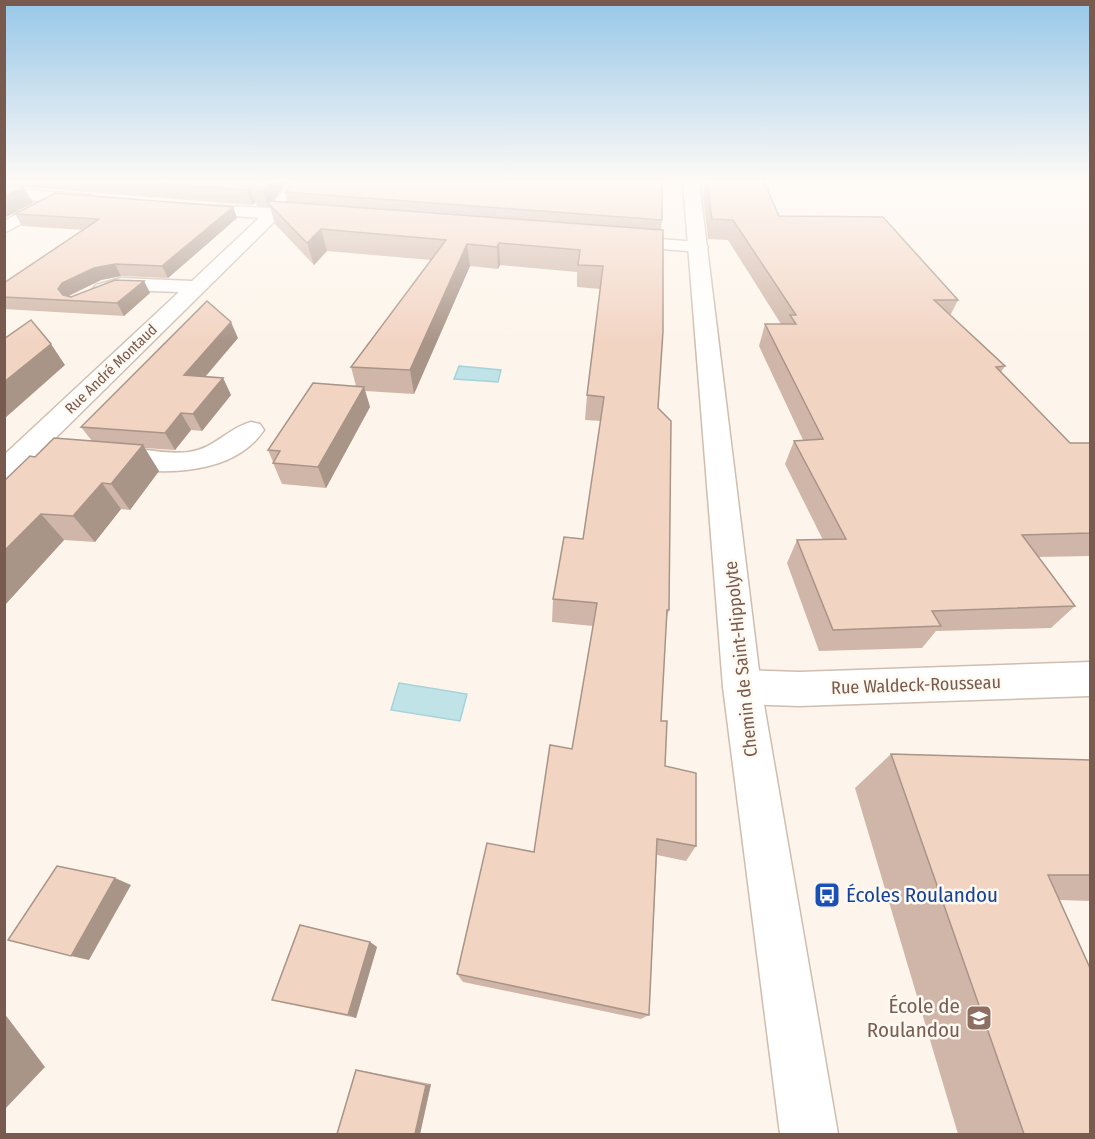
<svg xmlns="http://www.w3.org/2000/svg" width="1095" height="1139" font-family="'Fira Sans Condensed',sans-serif">
<style>
.water{fill:#bfe3e7;stroke:#a5d3d9;stroke-width:1.5}
.lines{fill:none;stroke-linecap:round;stroke-linejoin:round}
.minor-casing{stroke:#cfbdb0;stroke-width:3}
.tertiary-casing{stroke:#cfbdb0;stroke-width:3}
.minor{fill:#fff;fill-rule:evenodd}
.tertiary{fill:#fff;fill-rule:evenodd}
.wall{fill:#d0b6a8}
.shaded-wall{fill:#a99488}
.building{fill:#f2d4c3;stroke:#a99488;stroke-width:1.5}
.labels{text-anchor:middle;stroke-width:5;stroke-linejoin:round;paint-order:stroke}
.far-street-label{font-size:15px;fill:#785b4e;stroke:#fff9f2}
.street-label{font-size:18px;fill:#785b4e;stroke:#fff9f2}
.near-transit-label{font-size:21px;fill:#164399;stroke:#fff9f2;text-anchor:start}
.near-education-label{font-size:21px;fill:#785e54;stroke:#fff9f2;text-anchor:end}
</style>
<rect width="100%" height="100%" fill="#fdf5eb"/>
<g class="water">
<path d="M 459,366 L 501,370 L 498,382 L 454,379 Z"/>
<path d="M 399,683 L 467,694 L 460,721 L 391,710 Z"/>
</g>
<g class="lines">
<g class="minor-casing">
<g id="minor">
<path d="M 290,182 L 306,182 L 285,209 L 323,213 L 325,217 L 323,221 L 277,219 L 14,479 L 4,481 L 4,455 L 179,292 L 122,290 L 103,295 L 96,293 L 93,289 L 96,285 L 121,278 L 192,281 L 259,218 L 189,212 L 183,210 L 181,207 L 183,204 L 269,208 Z"/>
<path d="M 4,188 L 92,195 L 100,200 L 92,205 L 62,202 L 4,233 L 4,221 L 41,201 L 4,198 Z"/>
<path d="M 619,236 L 699,242 L 705,243 L 708,247 L 705,251 L 699,252 L 613,245 L 610,241 L 613,237 Z"/>
<path d="M 251,422 L 260,424 L 264,430 C 231,480 147,476 96,462 L 92,456 L 96,450 C 124,442 159,456 189,452 C 214,449 228,428 251,422 Z"/>
<path d="M 1090,662 L 1090,696 L 799,706 L 742,704 L 728,699 L 723,687 L 728,675 L 742,670 L 799,672 Z"/>
</g>
</g>
<g class="tertiary-casing">
<path id="tertiary" d="M 683,182 L 699,182 L 761,687 L 838,1134 L 780,1134 L 723,687 Z"/>
</g>
<use href="#minor" class="minor"/>
<use href="#tertiary" class="tertiary"/>
</g>
<g class="wall">
<path d="M 4,182 L 287,182 L 273,201 L 287,202 L 285,192 L 662,220 L 661,230 L 658,408 L 669,610 L 666,620 L 661,721 L 665,766 L 696,846 L 686,861 L 657,855 L 649,1015 L 641,1019 L 463,982 L 457,974 L 534,852 L 572,749 L 593,626 L 552,622 L 553,599 L 583,539 L 601,421 L 585,420 L 587,395 L 600,289 L 577,287 L 577,272 L 500,265 L 498,269 L 470,266 L 414,394 L 365,391 L 370,407 L 326,488 L 282,484 L 273,463 L 273,462 L 268,450 L 356,386 L 351,367 L 431,260 L 327,251 L 314,265 L 275,224 L 269,205 L 268,207 L 258,206 L 255,203 L 252,205 L 24,187 L 33,203 L 4,218 Z"/>
<path d="M 705,182 L 764,182 L 779,216 L 958,300 L 950,316 L 1005,366 L 1001,372 L 1070,443 L 1090,443 L 1090,556 L 1038,557 L 1075,606 L 1051,628 L 936,631 L 922,648 L 819,651 L 787,563 L 797,540 L 823,540 L 785,464 L 794,441 L 803,440 L 759,346 L 765,324 L 781,324 L 728,240 L 708,239 L 703,196 Z"/>
<path d="M 233,207 L 237,218 L 168,278 L 121,276 L 101,280 L 69,296 L 71,297 L 144,281 L 150,293 L 124,316 L 4,309 L 4,283 L 84,230 L 22,226 L 15,214 Z"/>
<path d="M 238,338 L 205,377 L 223,378 L 231,395 L 202,431 L 191,430 L 175,450 L 144,448 L 159,471 L 130,510 L 121,509 L 95,542 L 64,540 L 4,606 L 4,481 L 35,457 L 92,441 L 81,427 Z"/>
<path d="M 891,754 L 1090,760 L 1090,901 L 1060,900 L 1090,1134 L 958,1134 L 855,788 Z"/>
<path d="M 370,942 L 377,947 L 356,1018 L 283,1003 L 272,1000 Z"/>
<path d="M 356,1070 L 364,1071 L 431,1084 L 420,1134 L 337,1134 Z"/>
</g>
<g class="shaded-wall">
<path d="M 270,182 L 287,182 L 270,205 L 268,203 L 269,205 L 268,207 L 263,191 Z"/>
<path d="M 24,187 L 33,203 L 4,218 L 4,197 Z"/>
<path d="M 250,187 L 255,203 L 252,205 L 247,190 Z"/>
<path d="M 233,207 L 237,218 L 168,278 L 162,266 Z"/>
<path d="M 321,229 L 327,251 L 314,265 L 307,243 Z"/>
<path d="M 499,243 L 500,265 L 498,269 L 497,247 Z"/>
<path d="M 467,244 L 470,266 L 414,394 L 410,370 Z"/>
<path d="M 115,264 L 121,276 L 101,280 L 70,295 L 66,301 L 58,289 L 62,283 L 94,268 Z"/>
<path d="M 144,281 L 150,293 L 124,316 L 117,303 Z"/>
<path d="M 231,322 L 238,338 L 193,391 L 184,375 Z"/>
<path d="M 51,344 L 65,365 L 4,419 L 4,382 Z"/>
<path d="M 223,378 L 231,395 L 202,431 L 193,414 Z"/>
<path d="M 364,387 L 370,407 L 326,488 L 318,467 Z"/>
<path d="M 181,413 L 191,430 L 175,450 L 165,433 Z"/>
<path d="M 143,445 L 159,471 L 130,510 L 111,484 Z"/>
<path d="M 102,483 L 121,509 L 95,542 L 73,516 Z"/>
<path d="M 41,514 L 64,540 L 4,606 L 4,551 Z"/>
<path d="M 115,878 L 131,885 L 89,960 L 71,956 Z"/>
<path d="M 370,942 L 377,947 L 356,1018 L 348,1015 Z"/>
<path d="M 4,1013 L 45,1067 L 4,1110 Z"/>
<path d="M 431,1084 L 420,1134 L 415,1134 L 426,1085 Z"/>
</g>
<g class="building">
<path d="M 147,182 L 270,182 L 263,191 L 253,190 L 250,187 L 247,190 Z"/>
<path d="M 293,182 L 662,182 L 662,220 L 285,192 Z"/>
<path d="M 707,182 L 764,182 L 779,216 L 883,217 L 958,300 L 934,300 L 1005,366 L 996,367 L 1070,443 L 1090,443 L 1090,533 L 1022,535 L 1075,606 L 932,611 L 941,626 L 833,630 L 797,540 L 846,539 L 794,441 L 823,439 L 765,324 L 796,324 L 790,315 L 796,315 L 733,220 L 712,219 Z"/>
<path d="M 4,185 L 24,187 L 4,197 Z"/>
<path d="M 55,193 L 233,207 L 162,266 L 115,264 L 94,268 L 62,283 L 58,289 L 63,295 L 71,297 L 115,280 L 144,281 L 117,303 L 4,297 L 4,283 L 99,219 L 15,214 Z"/>
<path d="M 271,201 L 663,230 L 663,331 L 658,408 L 671,421 L 669,610 L 667,610 L 661,721 L 667,721 L 665,766 L 696,773 L 696,846 L 657,839 L 649,1015 L 457,974 L 487,843 L 534,852 L 550,745 L 572,749 L 597,603 L 553,599 L 564,537 L 583,539 L 604,397 L 587,395 L 603,266 L 578,265 L 580,250 L 499,243 L 497,247 L 467,244 L 410,370 L 351,367 L 446,240 L 321,229 L 307,243 L 268,203 Z"/>
<path d="M 207,301 L 231,322 L 184,375 L 223,378 L 193,414 L 181,413 L 165,433 L 81,427 Z"/>
<path d="M 31,320 L 51,344 L 4,382 L 4,339 Z"/>
<path d="M 313,383 L 364,387 L 318,467 L 273,463 L 280,451 L 268,450 Z"/>
<path d="M 54,438 L 143,445 L 111,484 L 102,483 L 73,516 L 41,514 L 4,551 L 4,481 L 30,456 L 35,457 Z"/>
<path d="M 891,754 L 1090,760 L 1090,875 L 1048,875 L 1090,968 L 1090,1134 L 1024,1134 Z"/>
<path d="M 57,866 L 115,878 L 71,956 L 8,940 Z"/>
<path d="M 300,925 L 370,942 L 348,1015 L 272,1000 Z"/>
<path d="M 356,1070 L 426,1085 L 415,1134 L 337,1134 Z"/>
</g>
<linearGradient id="sky" x2="0" y2="1"><stop stop-color="#97c7e8"/><stop offset="0.53" stop-color="#fefaf6"/><stop offset="1" stop-color="#fefaf6" stop-opacity="0"/></linearGradient>
<rect width="1095" height="342" fill="url(#sky)"/>
<defs>
<g id="bus-square" transform="scale(1.35)"><rect x="-9" y="-9" width="18" height="18" rx="4" fill="#1a4fb4" stroke="#fff9f2"/><path d="M-5-6H5V4H4V6H2V4H-2V6H-4V4H-5ZM-3.5-4V0h7V-4ZM-3.5 1.2v1.5H-2V1.2ZM2 1.2v1.5H3.5V1.2Z" fill="#fff"/></g>
<g id="school-square" transform="scale(1.35)"><rect x="-9" y="-9" width="18" height="18" rx="4" fill="#8d6e63" stroke="#fff9f2"/><path d="M0-5L7-2L0 1L-7-2ZM-4 1L0 2.5L4 1V4Q0 6-4 4Z" fill="#fff"/></g>
</defs>
<g fill-rule="evenodd">
<use href="#bus-square" x="827" y="895"/>
<use href="#school-square" x="979" y="1018"/>
</g>
<g class="labels">
<g class="far-street-label">
<text transform="translate(111 369) rotate(-44)" y="5">Rue André Montaud</text>
</g>
<g class="street-label">
<text transform="translate(741 659) rotate(-96)" y="6">Chemin de Saint-Hippolyte</text>
<text transform="translate(916 685) rotate(-2)" y="6">Rue Waldeck-Rousseau</text>
</g>
<g class="near-transit-label">
<text x="846" y="902">Écoles Roulandou</text>
</g>
<g class="near-education-label">
<text x="960" y="1013">École de<tspan x="960" dy="24">Roulandou</tspan></text>
</g>
</g>
<rect width="1095" height="1139" fill="none" stroke="#785b4e" stroke-width="12"/>
</svg>
